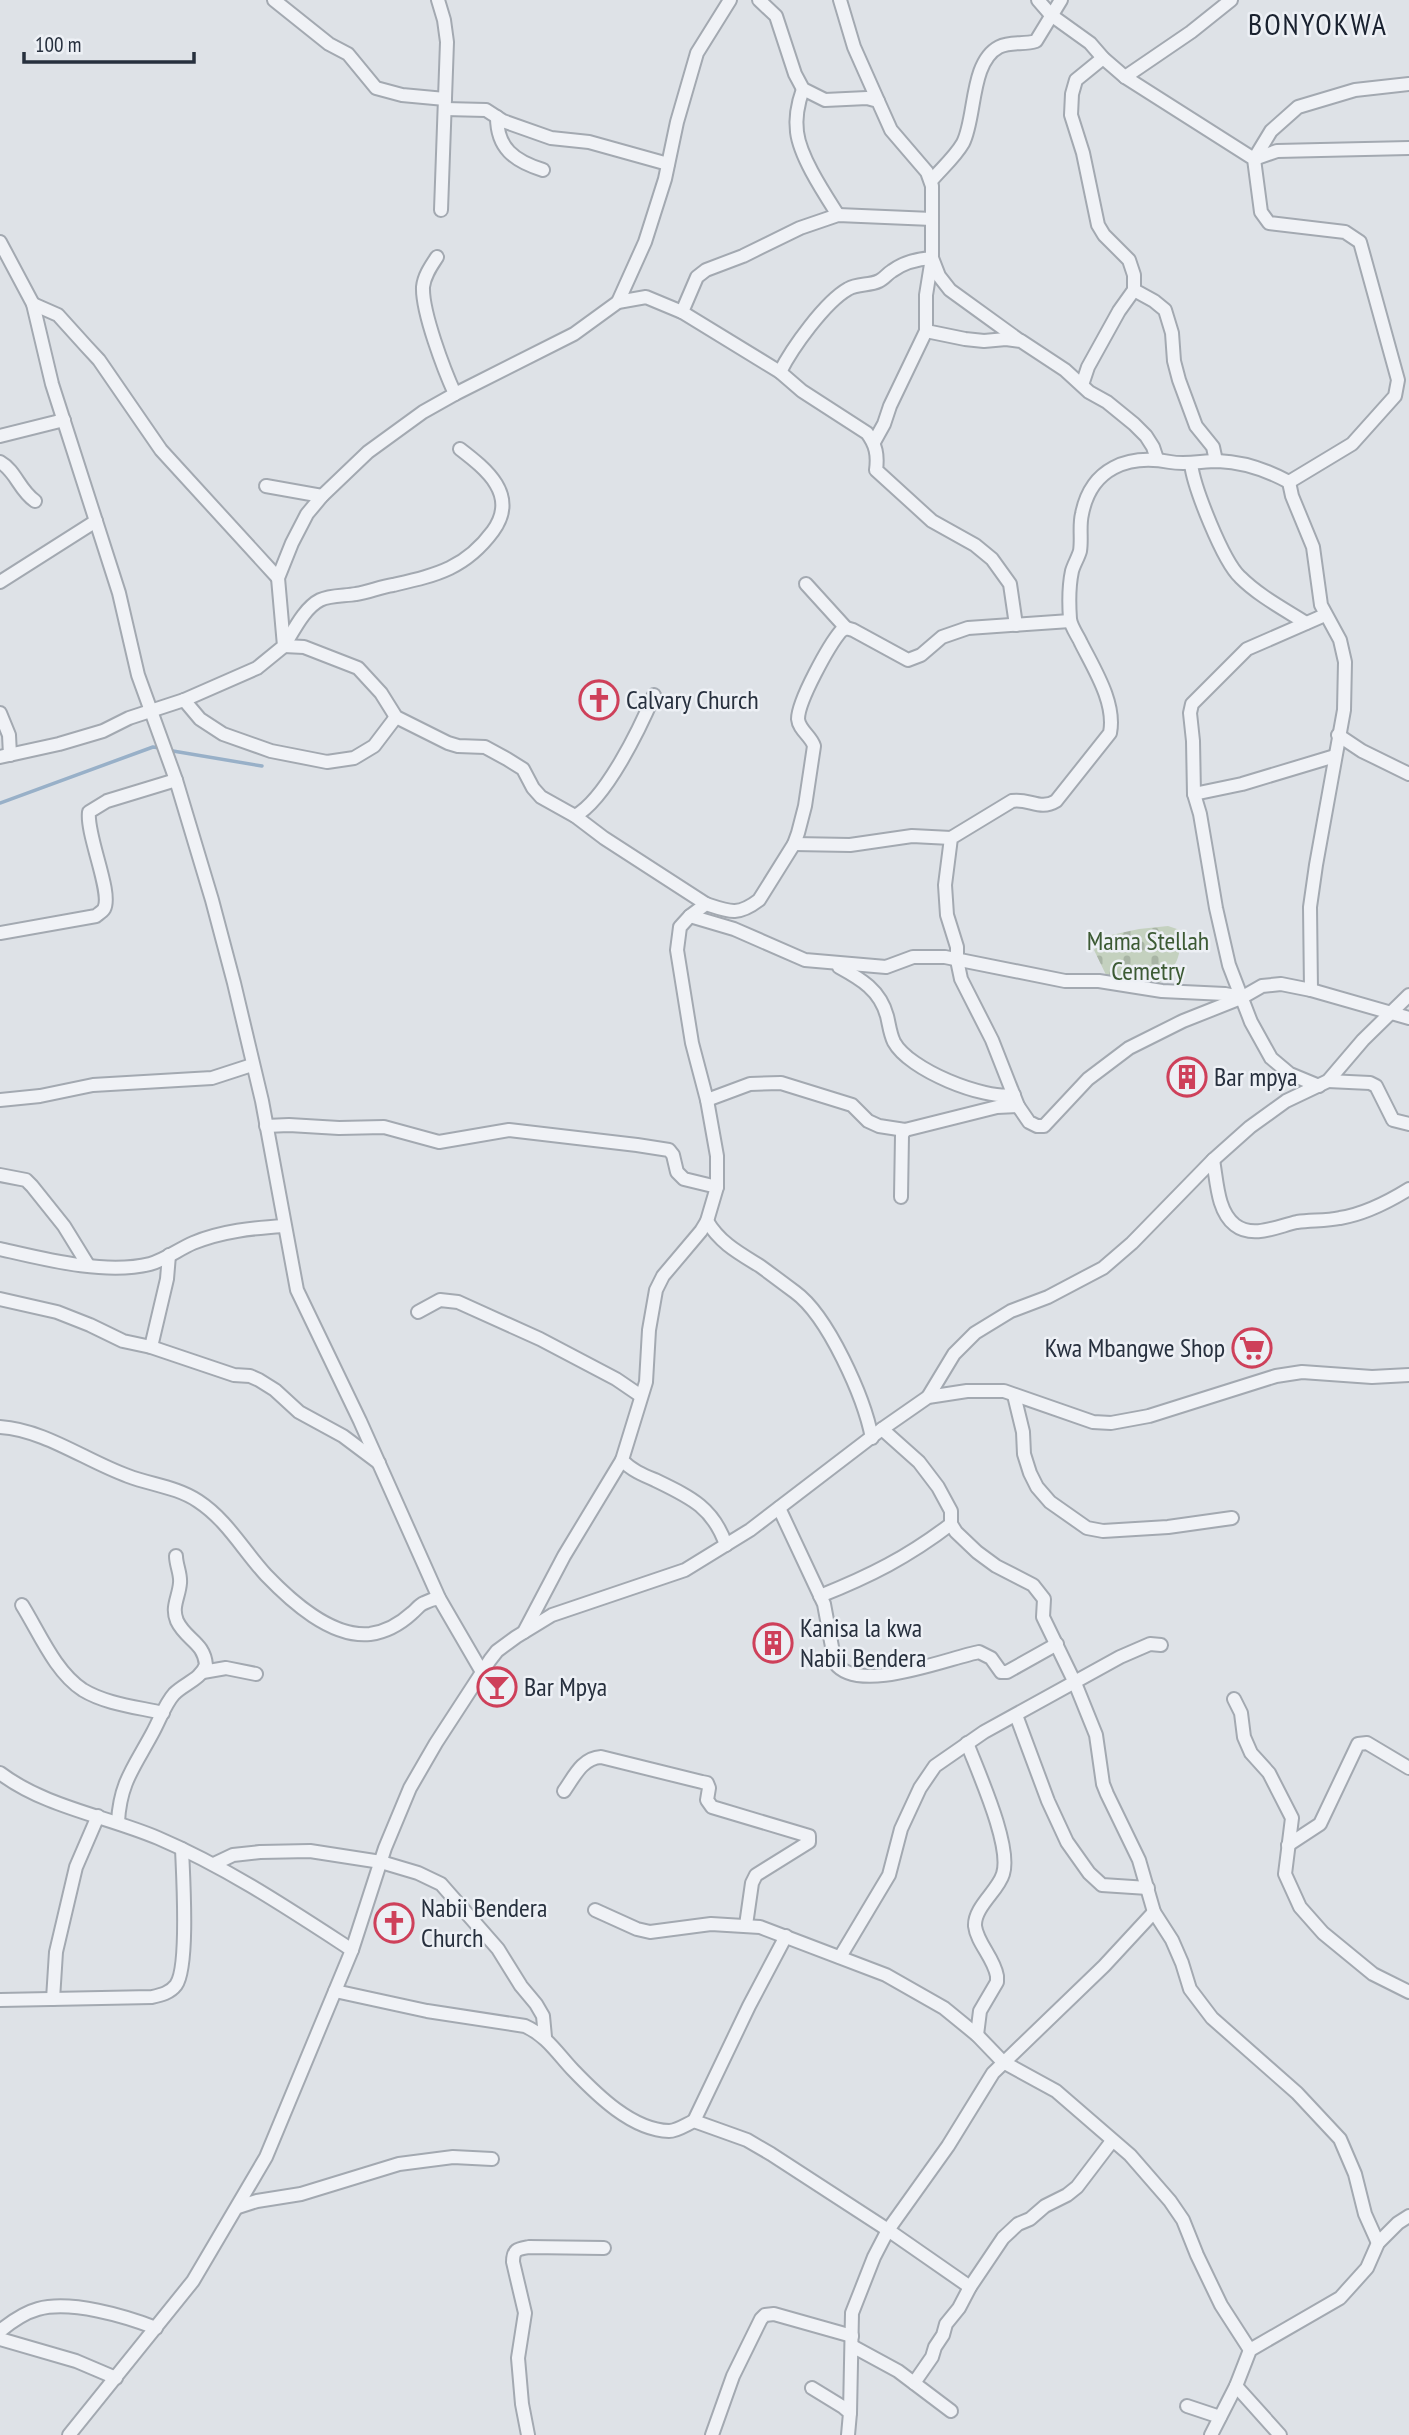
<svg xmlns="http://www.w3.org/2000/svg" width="1409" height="2435" font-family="'PT Sans Narrow',sans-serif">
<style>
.cemetery{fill:url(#cemetery-stones)}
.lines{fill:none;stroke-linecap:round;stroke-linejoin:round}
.stream{stroke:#98b0c8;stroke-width:3.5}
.minor-casing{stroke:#a3a9b1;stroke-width:16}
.minor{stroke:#f0f2f6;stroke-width:12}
.labels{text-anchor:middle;stroke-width:5;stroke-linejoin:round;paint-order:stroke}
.poi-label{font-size:26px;fill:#27303e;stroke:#edf0f5;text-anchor:start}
.park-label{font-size:26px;fill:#3c5a34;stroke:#edf0f5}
.quarter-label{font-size:30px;letter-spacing:2px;fill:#19212f;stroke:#edf0f5}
</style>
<defs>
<pattern id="cemetery-stones" width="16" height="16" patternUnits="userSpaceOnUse" patternTransform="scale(1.75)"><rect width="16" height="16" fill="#c4d1bf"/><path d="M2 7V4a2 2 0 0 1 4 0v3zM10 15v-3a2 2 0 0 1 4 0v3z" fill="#a8b4a5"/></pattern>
</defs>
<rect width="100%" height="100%" fill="#dee2e7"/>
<path class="cemetery" d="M 1168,926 L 1180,930 C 1182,956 1177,967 1158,984 C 1141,984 1125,977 1108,979 L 1094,950 L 1102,937 L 1139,929 Z"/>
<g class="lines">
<g class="stream">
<path d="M 167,750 L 262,766"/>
<path d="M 0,803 L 153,747 L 160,748"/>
</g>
<g class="minor-casing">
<g id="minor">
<path d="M 274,0 L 329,44 L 348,54 L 376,88 L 402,95 L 445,99"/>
<path d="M 438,0 L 444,20 L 447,42 L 441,210"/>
<path d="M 759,0 L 776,16 L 795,74 L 803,89 L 825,100 L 867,98 L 878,101 L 891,130 L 927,172 L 932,186 L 932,258 L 926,295 L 926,331 L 965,339 L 984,341 L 1006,339 L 1021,341 L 1065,370 L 1089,392 L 1107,402 L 1134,424 L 1146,436 L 1153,447 L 1157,459"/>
<path d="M 840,0 L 854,47 L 878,101"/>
<path d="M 1038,0 L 1051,15 L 1090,43 L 1103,58 L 1125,77 L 1254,159 L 1261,212 L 1269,223 L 1345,232 L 1360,242 L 1398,380 L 1395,396 L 1352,444 L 1289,482 C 1267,470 1244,462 1218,461 C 1202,461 1186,465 1170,462 C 1128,454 1091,468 1082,514 C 1079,526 1082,539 1080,551 C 1078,558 1074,564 1072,571 C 1069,585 1069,605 1070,619 C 1071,627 1078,636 1081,643 C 1094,669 1116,703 1110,733 L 1056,801 C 1040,811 1029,798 1012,801 L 951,838 L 945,885 L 947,915 L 957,947 L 957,960 L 961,979 L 992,1040 L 1018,1106 L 1029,1122 L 1037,1126 L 1044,1126 L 1088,1079 L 1129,1048 L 1183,1021 L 1241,998 L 1262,986 L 1281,984 L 1311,990 L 1409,1018"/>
<path d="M 1125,77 L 1191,32 L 1231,0"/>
<path d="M 803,89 C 798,103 795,117 797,132 C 800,157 824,193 838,215"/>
<path d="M 445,109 L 486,110 L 503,121 L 551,138 L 589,142 L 668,164"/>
<path d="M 497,117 C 497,148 514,161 543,170"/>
<path d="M 1254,159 L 1271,131 L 1298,107 L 1355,90 L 1409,84"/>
<path d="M 1254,159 L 1277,151 L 1409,148"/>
<path d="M 931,181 C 941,169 955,157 963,143 C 976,118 970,62 999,47 C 1011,41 1024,45 1036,41 L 1061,0"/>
<path d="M 0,242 L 33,304 L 52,384 L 119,593 L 138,675 L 176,780 L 212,900 L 234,983 L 262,1101 L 297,1290 L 360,1421 L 439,1598 L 482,1672"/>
<path d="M 437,257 C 431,266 424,276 423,287 C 422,312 444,370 455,394"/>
<path d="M 932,258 L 939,276 L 950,290 L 1019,340"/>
<path d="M 1134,290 L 1154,301 L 1165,310 L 1172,333 L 1174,361 L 1179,380 L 1196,426 L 1213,447 L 1216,461"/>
<path d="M 618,302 L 645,242 L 665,179 L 677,122 L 697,53 L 730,0"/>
<path d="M 33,304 L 58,315 L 86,346 L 99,360 L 161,450 L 278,578"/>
<path d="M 682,312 L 697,277 L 706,270 L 743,256 L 800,228 L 838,215 L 932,219"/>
<path d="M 780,372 C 792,348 825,302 848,289 C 858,283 869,286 879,281 C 884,279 887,274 892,271 C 904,262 917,259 932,258"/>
<path d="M 1082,385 L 1088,367 L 1119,311 L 1134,290 L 1134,275 L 1129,260 L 1104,235 L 1098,225 L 1083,153 L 1071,115 L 1072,94 L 1076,80 L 1103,58"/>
<path d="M 0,436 L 64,420"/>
<path d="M 874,442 L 884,424 L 890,406 L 926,331"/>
<path d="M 0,462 C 16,471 19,490 35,501"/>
<path d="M 1191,464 C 1194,488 1223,561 1240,577 C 1259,596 1284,609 1306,623"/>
<path d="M 1289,482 L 1292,496 L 1313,547 L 1321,605 L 1340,640 L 1345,662 L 1344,710 L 1316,865 L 1310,907 L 1311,990"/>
<path d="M 266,486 L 322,496"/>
<path d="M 0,582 L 96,521"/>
<path d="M 806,584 L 846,628"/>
<path d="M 284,646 L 304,647 L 358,668 L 381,693 L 396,717 L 448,743 L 458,746 L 485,747 L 507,759 L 523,769 L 533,788 L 541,797 L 575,816 L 604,838 L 706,904"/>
<path d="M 284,646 C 293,632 304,608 320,600 C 330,595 345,596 356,594 C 369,592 380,587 393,585 C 436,575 465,569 493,531 C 519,495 486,469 460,449"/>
<path d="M 184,700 L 200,719 L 223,734 L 271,751 L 327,762 L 354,758 L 374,746 L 396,717"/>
<path d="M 0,713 L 9,735 L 10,755"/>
<path d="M 1338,735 L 1362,751 L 1409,774"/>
<path d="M 0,757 L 59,744 L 103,731 L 129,718 L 184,700 L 257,668 L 284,646 L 278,578 L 292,543 L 307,514 L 322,496 L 368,452 L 423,412 L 455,394 L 574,334 L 618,302 L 646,297 L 682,312 L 780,372 L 802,391 L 867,433 C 876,445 878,455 876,470 L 932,521 L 975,545 L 992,559 L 1010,584 L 1016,625"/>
<path d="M 1194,794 L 1242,784 L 1335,756"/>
<path d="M 575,816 C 606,799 640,728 654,695"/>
<path d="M 794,844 L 850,845 L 912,836 L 951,838"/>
<path d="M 690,916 L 734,929 L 805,960 L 886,967 L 913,957 L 945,957 L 1065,981 L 1099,981 L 1162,991 L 1225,994 L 1241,997"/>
<path d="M 0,933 L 96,916 C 97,915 104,910 104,909 C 113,893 86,835 89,812 L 107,801 L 176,780"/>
<path d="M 839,967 C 861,979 880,990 887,1016 C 889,1024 890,1034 894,1042 C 909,1070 984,1100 1014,1095"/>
<path d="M 1328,1081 L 1370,1083 L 1376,1086 L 1393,1120 L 1409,1124"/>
<path d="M 1319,1086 L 1290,1074 L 1271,1058 L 1251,1022 L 1229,965 L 1216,908 L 1200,814 L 1194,794 L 1193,741 L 1190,713 L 1192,704 L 1247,649 L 1325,615"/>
<path d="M 0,1100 L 40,1096 L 93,1085 L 212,1078 L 252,1065"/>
<path d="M 707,1100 L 750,1084 L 781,1083 L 852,1105 L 868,1121 L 879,1126 L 905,1130 L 997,1107 L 1018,1106"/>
<path d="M 266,1126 L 289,1125 L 339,1128 L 384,1127 L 439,1142 L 509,1130 L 637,1145 L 669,1150 L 673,1155 L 677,1172 L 684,1179 L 717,1187"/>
<path d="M 1213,1160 C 1217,1181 1217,1211 1235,1225 C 1253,1239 1278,1226 1297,1222 C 1311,1220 1326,1221 1340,1218 C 1365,1214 1388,1202 1409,1189"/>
<path d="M 0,1175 L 26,1180 L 32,1186 L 64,1226 L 88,1265"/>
<path d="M 901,1197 L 902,1135 L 905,1130"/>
<path d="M 707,1221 C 720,1243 739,1253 760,1266 C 771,1274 783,1283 795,1292 C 828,1316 864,1397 872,1438"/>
<path d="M 0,1249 C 44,1259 105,1275 150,1264 C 165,1260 179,1249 193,1243 C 222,1231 253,1228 284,1226"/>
<path d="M 0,1299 L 57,1312 L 90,1325 L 123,1341 L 151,1347 L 234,1375 L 250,1376 L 259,1380 L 275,1390 L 299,1412 L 343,1436 L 379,1463"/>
<path d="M 418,1312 L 440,1300 L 458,1302 L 540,1339 L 616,1379 L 641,1396"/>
<path d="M 151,1347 L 167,1279 L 169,1255"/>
<path d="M 1014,1395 L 1023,1432 L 1024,1454 L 1030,1473 L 1037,1487 L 1050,1502 L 1087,1528 L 1103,1531 L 1168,1527 L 1232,1518"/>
<path d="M 928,1397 L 954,1354 L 975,1333 L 1011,1311 L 1048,1297 L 1103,1268 L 1132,1243 L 1213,1160 L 1250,1127 L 1286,1101 L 1328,1081 L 1363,1040 L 1409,995"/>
<path d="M 0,1427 C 45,1430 86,1461 128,1476 C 152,1485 177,1487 198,1501 C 227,1520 243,1550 266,1575 C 291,1601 331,1638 370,1634 C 385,1632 400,1624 412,1613 C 416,1610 419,1605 424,1603 C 428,1601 434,1599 439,1598"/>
<path d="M 882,1429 L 919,1462 L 938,1487 L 951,1511 L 951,1524 L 956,1532 L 977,1552 L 996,1566 L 1033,1585 L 1044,1599 L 1043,1617 L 1075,1683 L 1096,1735 L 1103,1784 L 1107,1794 L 1139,1860 L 1154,1912 L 1172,1940 L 1182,1963 L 1190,1989 L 1212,2018 L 1297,2093 L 1340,2139 L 1355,2174 L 1365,2214 L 1378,2243"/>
<path d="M 779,1508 L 824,1604 L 835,1663 C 858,1695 948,1658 979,1652 L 991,1658 L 1001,1672 L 1007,1672 L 1057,1644"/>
<path d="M 726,1545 C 713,1507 690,1497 655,1480 C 643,1475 631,1470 622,1460 L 646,1382 L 649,1330 L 656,1290 L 663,1276 L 701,1231 L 707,1221 L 717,1187 L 717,1156 L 707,1100 L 692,1043 L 677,950 L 680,927 L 690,916 L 706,904 C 730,912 738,916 759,900 L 794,844 L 798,833 L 805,806 L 814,746 C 811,736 799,730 798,719 C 798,701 829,645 841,631 L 846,628 L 853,630 L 908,660 L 921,655 L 942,637 L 968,628 L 1070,621"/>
<path d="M 820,1596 C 870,1576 908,1557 951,1524"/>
<path d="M 22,1605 C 39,1632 55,1672 83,1690 C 106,1704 137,1707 163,1713"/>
<path d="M 524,1632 L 564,1556 L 622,1460"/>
<path d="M 203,1672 L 226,1668 L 256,1674"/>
<path d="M 1234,1699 L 1241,1713 L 1244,1737 L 1251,1753 L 1269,1773 L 1292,1818 L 1285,1874 L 1300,1907 L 1323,1933 L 1373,1974 L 1409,1992"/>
<path d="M 1016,1715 L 1048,1801 L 1067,1842 L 1089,1873 L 1102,1885 L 1148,1888"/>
<path d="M 967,1743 C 978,1772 1012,1846 1003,1874 C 998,1891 974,1907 975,1926 C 977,1943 994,1958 997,1976 L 997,1982 L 980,2011 L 977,2035"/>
<path d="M 0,1773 C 45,1807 106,1816 158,1838 C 226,1867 289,1909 352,1950"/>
<path d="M 564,1791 C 574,1777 582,1758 601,1757 L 702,1782 L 707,1783 L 709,1788 L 707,1800 L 712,1807 L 809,1836 L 809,1842 L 756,1875 L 752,1883 L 746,1925"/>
<path d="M 118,1822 C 120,1782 135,1766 153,1732 C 160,1719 165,1704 174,1694 C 185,1683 200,1680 206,1665 C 204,1642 186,1640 177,1621 C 171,1607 179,1597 180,1583 C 181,1574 176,1565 176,1556"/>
<path d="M 1288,1845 L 1320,1824 L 1358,1744 L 1367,1743 L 1409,1768"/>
<path d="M 214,1864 L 233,1855 L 260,1852 L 310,1851 L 381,1862 L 418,1873 L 441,1884 L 498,1949 L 521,1986 L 536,2004 L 543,2016 L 545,2037"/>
<path d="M 595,1910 L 637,1929 L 650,1932 L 711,1924 L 760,1927 L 886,1975 L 944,2008 L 977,2035 L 1003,2062 L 1056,2091 L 1130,2155 L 1170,2201 L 1183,2220 L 1197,2255 L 1221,2305 L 1250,2350"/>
<path d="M 840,1957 L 889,1875 L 901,1829 L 920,1788 L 935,1766 L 984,1732 L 1120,1657 L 1150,1644 L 1161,1645"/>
<path d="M 335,1991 L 427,2011 L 525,2026 C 547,2036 557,2053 573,2070 C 597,2095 632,2130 669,2131 C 677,2131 687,2124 694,2121 L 747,2140 L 771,2154 L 888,2230 L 970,2287"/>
<path d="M 53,1999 L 56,1952 L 76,1867 L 98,1816"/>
<path d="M 0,2000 L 152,1997 C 161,1995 170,1993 176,1985 C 189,1967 183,1875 182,1849"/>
<path d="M 694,2121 L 749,2006 L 786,1936"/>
<path d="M 238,2207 L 257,2201 L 301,2194 L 399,2164 L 453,2157 L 492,2159"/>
<path d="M 0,2331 C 11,2322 23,2313 38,2309 C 71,2300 125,2316 156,2328"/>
<path d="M 0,2339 L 76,2361 L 116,2378"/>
<path d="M 852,2346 L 898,2371 L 951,2411"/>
<path d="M 914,2383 L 932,2357 L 935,2347 L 943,2335 L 946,2324 L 959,2308 L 970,2287 L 1003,2238 L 1018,2224 L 1030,2219 L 1045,2206 L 1067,2195 L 1077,2187 L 1112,2141"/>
<path d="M 1236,2386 L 1280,2435"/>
<path d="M 812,2388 L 843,2407 L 850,2413 L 848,2435"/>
<path d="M 1187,2406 L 1220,2417"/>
<path d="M 850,2413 L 852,2313 L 874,2257 L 888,2230 L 948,2146 L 993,2073 L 1104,1966 L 1154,1912"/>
<path d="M 69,2435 L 193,2281 L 266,2157 L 335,1991 L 352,1950 L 385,1848 L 410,1788 L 436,1743 L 490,1660 L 497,1651 L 516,1637 L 552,1615 L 685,1570 L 750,1530 L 882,1429 L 928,1397 L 967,1391 L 1004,1391 L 1093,1422 L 1111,1423 L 1149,1416 L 1276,1376 L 1302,1372 L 1372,1377 L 1409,1375"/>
<path d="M 528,2435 L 522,2404 L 518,2358 L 525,2313 L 513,2262 C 513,2249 518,2249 529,2247 L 604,2248"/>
<path d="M 712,2435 L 733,2376 L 761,2319 L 765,2315 L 774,2314 L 852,2336"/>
<path d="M 1211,2435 L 1236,2386 L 1250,2350 L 1340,2298 L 1367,2268 L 1378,2243 L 1398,2223 L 1409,2216"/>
</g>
</g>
<use href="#minor" class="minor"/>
</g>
<defs>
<g id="church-ring" transform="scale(2.0125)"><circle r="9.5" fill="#edf0f5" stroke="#ce405a" stroke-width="1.5"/><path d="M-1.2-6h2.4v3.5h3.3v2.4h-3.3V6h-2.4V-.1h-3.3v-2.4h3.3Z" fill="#ce405a"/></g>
<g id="building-ring" transform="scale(2.0125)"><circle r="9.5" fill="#edf0f5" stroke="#ce405a" stroke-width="1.5"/><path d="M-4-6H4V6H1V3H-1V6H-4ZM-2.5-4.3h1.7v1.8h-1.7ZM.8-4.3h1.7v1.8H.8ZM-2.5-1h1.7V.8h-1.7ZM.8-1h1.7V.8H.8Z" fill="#ce405a"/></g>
<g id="supermarket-ring" transform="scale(2.0125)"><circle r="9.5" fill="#edf0f5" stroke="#ce405a" stroke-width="1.5"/><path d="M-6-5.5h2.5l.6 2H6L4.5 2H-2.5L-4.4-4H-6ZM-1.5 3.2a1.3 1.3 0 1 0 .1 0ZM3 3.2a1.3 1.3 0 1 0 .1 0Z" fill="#ce405a"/></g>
<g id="bar-ring" transform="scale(2.0125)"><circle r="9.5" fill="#edf0f5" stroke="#ce405a" stroke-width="1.5"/><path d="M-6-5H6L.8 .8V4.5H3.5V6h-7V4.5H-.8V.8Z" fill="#ce405a"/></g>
</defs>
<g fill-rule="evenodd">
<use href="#church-ring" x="599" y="700"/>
<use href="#building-ring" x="1187" y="1077"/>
<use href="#supermarket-ring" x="1252" y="1348"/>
<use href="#building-ring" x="773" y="1643"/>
<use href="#bar-ring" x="497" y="1687"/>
<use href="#church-ring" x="394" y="1923"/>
</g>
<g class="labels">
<g class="poi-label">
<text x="626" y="709">Calvary Church</text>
<text x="1214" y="1086">Bar mpya</text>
<text x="1225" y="1357" text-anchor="end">Kwa Mbangwe Shop</text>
<text x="800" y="1637">Kanisa la kwa<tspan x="800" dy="30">Nabii Bendera</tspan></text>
<text x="524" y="1696">Bar Mpya</text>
<text x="421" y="1917">Nabii Bendera<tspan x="421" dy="30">Church</tspan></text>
</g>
<g class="park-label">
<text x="1148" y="950">Mama Stellah<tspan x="1148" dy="30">Cemetry</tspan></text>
</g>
<g class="quarter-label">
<text x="1318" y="35">BONYOKWA</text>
</g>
</g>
<path d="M24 52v10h170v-10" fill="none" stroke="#27303e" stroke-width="3.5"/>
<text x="35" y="52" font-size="21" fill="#27303e" stroke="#edf0f5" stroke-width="5" paint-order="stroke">100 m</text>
</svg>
